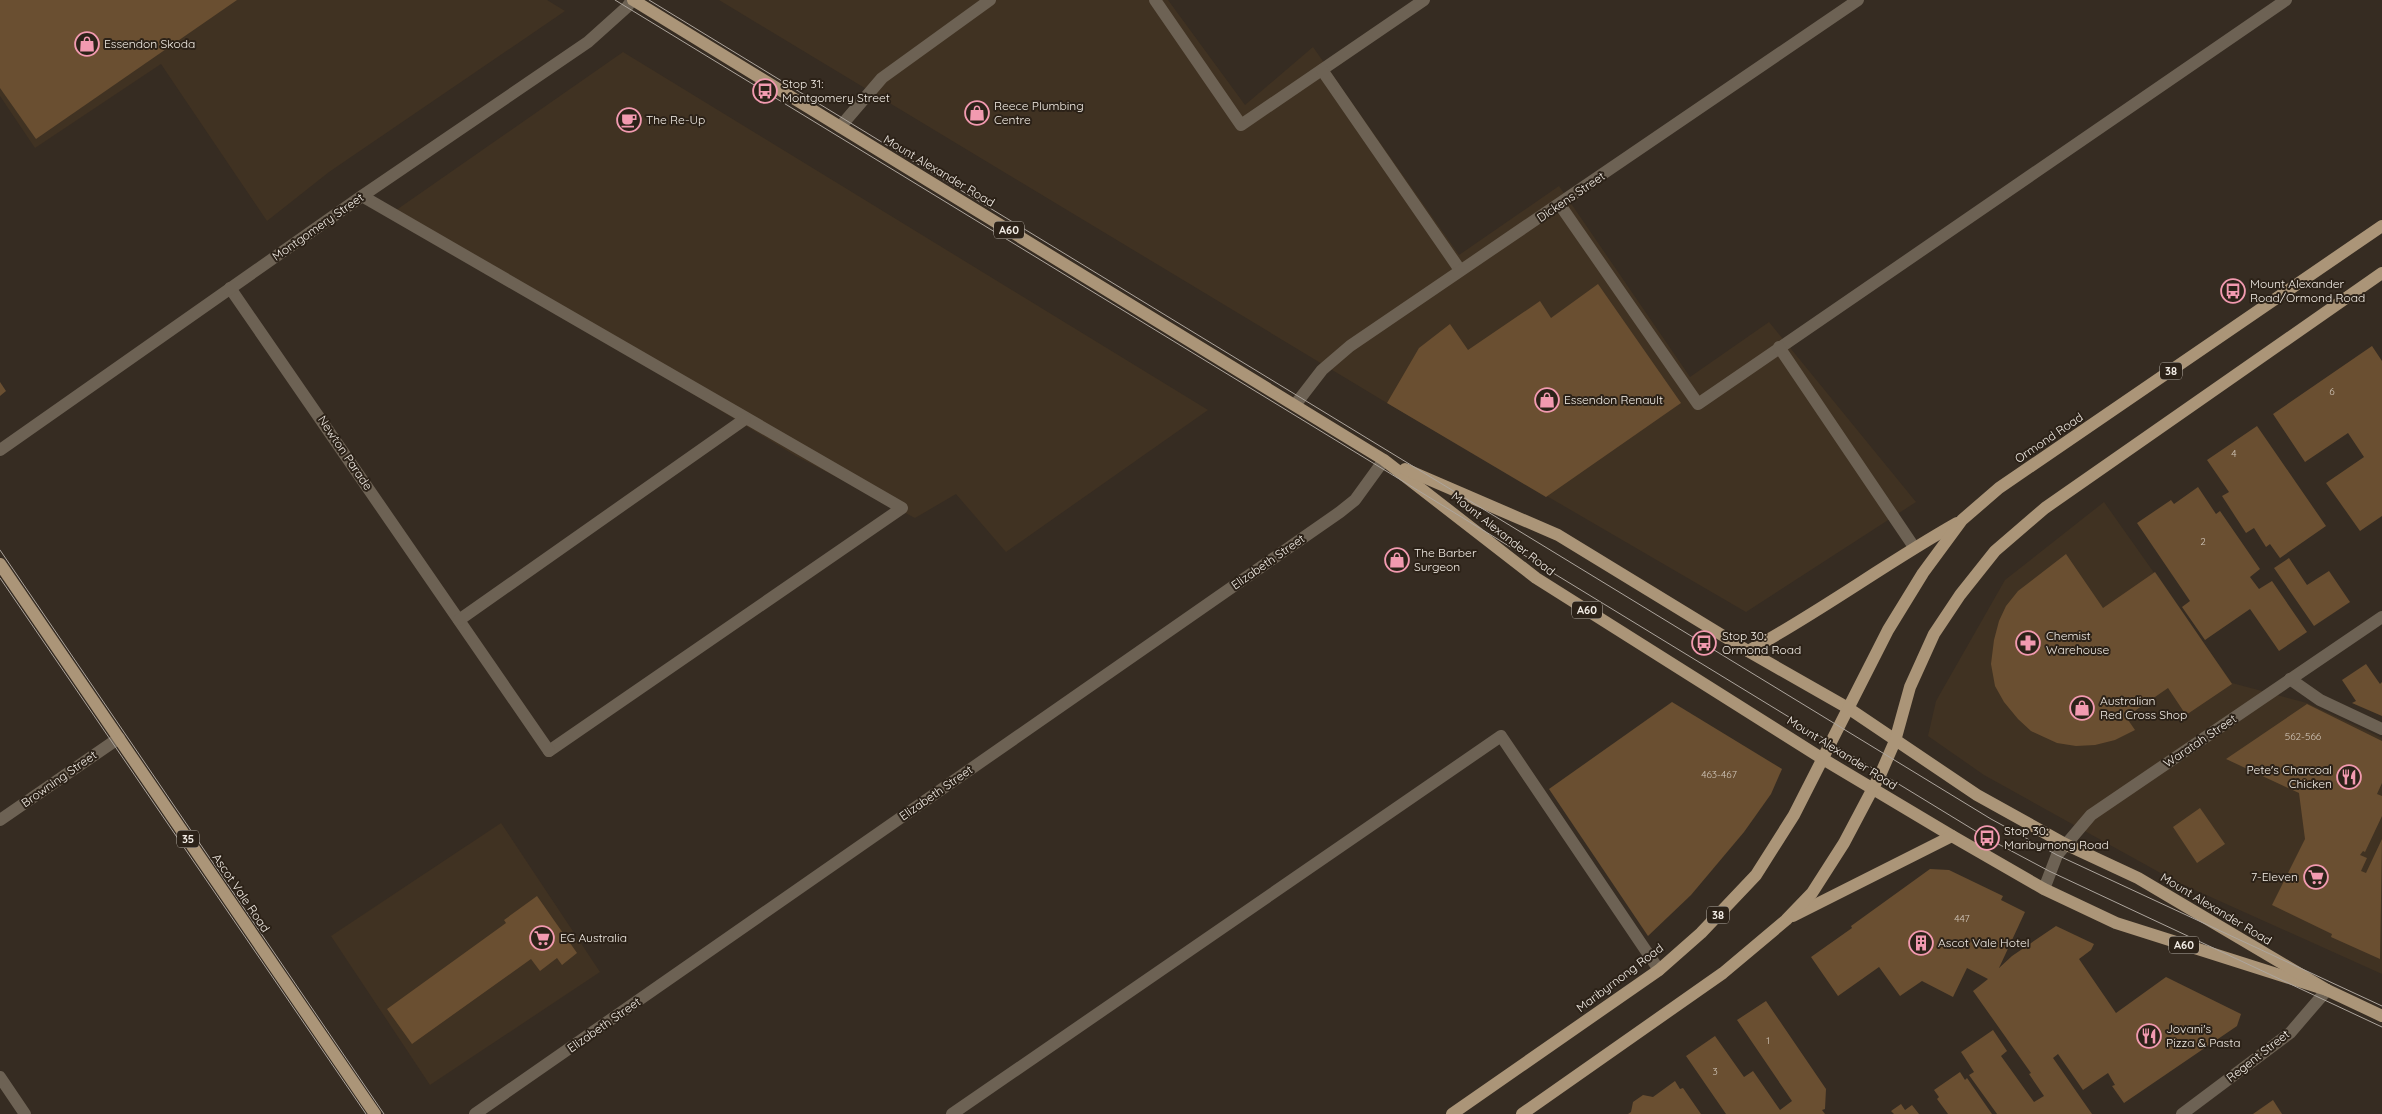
<svg xmlns="http://www.w3.org/2000/svg" width="2382" height="1114" font-family="Quicksand,sans-serif">
<style>
.built{fill:#403222}
.building{fill:#6a4f31}
.lines{fill:none;stroke-linecap:round;stroke-linejoin:round}
.service{stroke:#6d6254;stroke-width:12}
.minor{stroke:#6d6254;stroke-width:12}
.primary{stroke:#ab9578;stroke-width:12}
.tram{stroke:#ada59d;stroke-width:1}
.labels{text-anchor:middle;stroke-width:4;stroke-linejoin:round;paint-order:stroke}
.number-label{font-size:10px;fill:#d1c6b9}
.shield{fill:#2c2218;stroke:#b7b0a8;stroke-width:1}
.shield-label{font-size:11px;font-weight:bold;fill:#f3ede6}
.poi-label{font-size:12px;fill:#f3ede6;stroke:#2c2218;text-anchor:start}
.street-label{font-size:12px;fill:#f3ede6;stroke:#2c2218}
</style>
<rect width="100%" height="100%" fill="#362c22"/>
<g class="built">
<path d="M 0,0 L 547,0 L 565,11 L 329,172 L 267,221 L 161,64 L 35,148 L 0,96 Z"/>
<path d="M 719,0 L 1168,0 L 1245,105 L 1313,47 L 1459,255 L 1559,186 L 1690,377 L 1769,322 L 1916,502 L 1746,612 L 1387,403 Z"/>
<path d="M 623,52 L 1208,410 L 1006,552 L 956,494 L 915,518 L 796,456 L 392,213 Z"/>
<path d="M 2104,502 L 2232,683 L 2307,703 L 2382,738 L 2382,974 L 2175,881 L 1984,775 L 1928,736 L 1936,701 L 2005,580 Z"/>
<path d="M 501,823 L 600,972 L 430,1085 L 331,936 Z"/>
</g>
<g class="building">
<path d="M 0,0 L 237,0 L 36,139 L 0,88 Z"/>
<path d="M 1598,284 L 1681,403 L 1546,497 L 1387,403 L 1419,348 L 1450,324 L 1468,350 L 1540,301 L 1551,318 Z"/>
<path d="M 2372,346 L 2382,361 L 2382,516 L 2360,531 L 2326,483 L 2364,457 L 2348,433 L 2305,462 L 2273,414 Z"/>
<path d="M 0,382 L 6,391 L 0,396 Z"/>
<path d="M 2257,426 L 2326,526 L 2280,558 L 2270,544 L 2266,547 L 2254,528 L 2246,533 L 2222,496 L 2229,492 L 2207,460 Z"/>
<path d="M 2198,487 L 2216,514 L 2220,511 L 2260,569 L 2250,577 L 2259,589 L 2272,581 L 2307,632 L 2279,651 L 2250,609 L 2205,640 L 2182,607 L 2190,601 L 2137,523 L 2171,500 L 2174,504 Z"/>
<path d="M 2066,554 L 2103,608 L 2155,572 L 2232,684 L 2186,715 L 2168,688 L 2126,717 L 2135,730 L 2115,740 L 2095,745 L 2076,746 L 2057,743 L 2031,731 L 2018,719 L 2004,702 L 1995,686 L 1991,664 L 1994,640 L 1999,621 L 2006,606 L 2018,591 Z"/>
<path d="M 2289,558 L 2307,585 L 2329,571 L 2350,602 L 2314,626 L 2274,568 Z"/>
<path d="M 2366,664 L 2380,684 L 2382,682 L 2382,716 L 2352,703 L 2356,701 L 2342,680 Z"/>
<path d="M 1672,702 L 1782,769 L 1771,794 L 1744,832 L 1691,895 L 1648,936 L 1549,789 Z"/>
<path d="M 2307,704 L 2382,741 L 2382,783 L 2377,794 L 2382,796 L 2382,816 L 2365,852 L 2363,851 L 2360,855 L 2367,858 L 2361,871 L 2366,873 L 2382,839 L 2380,959 L 2331,937 L 2332,934 L 2272,905 L 2305,839 L 2299,793 L 2226,759 Z"/>
<path d="M 2200,808 L 2225,844 L 2197,863 L 2173,827 Z"/>
<path d="M 1930,869 L 1949,870 L 2003,896 L 2001,900 L 2025,912 L 1999,968 L 2012,956 L 2056,926 L 2094,944 L 2091,950 L 2079,959 L 2116,1013 L 2166,977 L 2241,1014 L 2237,1026 L 2124,1103 L 2112,1086 L 2115,1085 L 2108,1073 L 2083,1090 L 2058,1054 L 2053,1058 L 2092,1114 L 1997,1114 L 1969,1075 L 1974,1072 L 1961,1052 L 1993,1030 L 2007,1051 L 2001,1056 L 2034,1102 L 2044,1096 L 2029,1074 L 2031,1073 L 1973,991 L 1988,979 L 1967,968 L 1953,997 L 1922,981 L 1900,996 L 1879,967 L 1838,996 L 1811,957 L 1852,928 L 1851,926 Z"/>
<path d="M 537,896 L 577,953 L 562,965 L 557,958 L 540,971 L 531,959 L 412,1044 L 387,1009 L 506,923 L 504,920 Z"/>
<path d="M 1766,1001 L 1826,1089 L 1825,1109 L 1822,1110 L 1825,1114 L 1726,1114 L 1686,1056 L 1715,1036 L 1744,1077 L 1753,1071 L 1780,1110 L 1792,1101 L 1737,1020 Z"/>
<path d="M 1960,1072 L 1965,1080 L 1967,1078 L 1992,1114 L 1948,1114 L 1937,1099 L 1939,1097 L 1934,1090 Z"/>
<path d="M 1675,1081 L 1680,1089 L 1683,1088 L 1701,1114 L 1628,1114 L 1631,1112 L 1633,1102 L 1643,1095 L 1653,1097 Z"/>
<path d="M 2273,1100 L 2282,1114 L 2253,1114 Z"/>
<path d="M 1901,1104 L 1905,1110 L 1912,1105 L 1919,1114 L 1894,1114 L 1891,1111 Z"/>
</g>
<g class="lines">
<g class="service">
<path d="M 1155,0 L 1241,125 L 1424,0"/>
<path d="M 1322,70 L 1460,270"/>
<path d="M 362,196 L 902,508 L 549,751"/>
<path d="M 1560,205 L 1698,404 L 2286,0"/>
<path d="M 1779,347 L 1914,547"/>
<path d="M 2290,679 L 2320,700 L 2382,729"/>
<path d="M 0,1077 L 25,1114"/>
<path d="M 952,1114 L 1501,736 L 1659,970"/>
</g>
<g class="minor">
<path d="M 840,127 L 882,78 L 990,0"/>
<path d="M 230,288 L 549,751"/>
<path d="M 1295,405 L 1322,370 L 1350,346 L 1858,0"/>
<path d="M 0,450 L 362,196 L 588,42 L 627,7 L 632,0"/>
<path d="M 459,620 L 745,419"/>
<path d="M 0,820 L 119,738"/>
<path d="M 2044,889 L 2057,855 L 2091,815 L 2382,617"/>
<path d="M 475,1114 L 1340,512 L 1355,500 L 1384,460"/>
<path d="M 2182,1114 L 2290,1033 L 2327,990"/>
</g>
<g class="primary">
<path d="M 633,0 L 1384,460 L 1536,578 L 1823,759 L 1952,836 L 2044,889 L 2116,923 L 2327,990"/>
<path d="M 1405,469 L 1558,535 L 1748,651 L 1848,708 L 1977,795 L 2065,844 L 2138,878 L 2327,990 L 2382,1016"/>
<path d="M 0,564 L 375,1114"/>
<path d="M 1748,651 C 1820,612 1886,563 1957,523"/>
<path d="M 1793,916 L 1952,836"/>
<path d="M 1452,1114 L 1659,970 L 1701,933 L 1756,875 L 1794,815 L 1888,630 L 1923,573 L 1962,520 L 1999,488 L 2382,226"/>
<path d="M 1522,1114 L 1723,973 L 1786,920 L 1812,893 L 1844,843 L 1881,773 L 1895,741 L 1910,687 L 1934,634 L 1960,595 L 1995,551 L 2045,508 L 2382,273"/>
</g>
<g class="tram">
<path d="M 615,0 L 1987,838 L 2049,871 L 2382,1027"/>
<path d="M 649,0 L 1991,819 L 2057,855 L 2382,1006"/>
<path d="M 0,550 L 384,1114"/>
<path d="M 0,578 L 366,1114"/>
</g>
</g>
<defs>
<g id="shop-ring" transform="scale(1.25)"><circle r="9.5" fill="#2c2218" stroke="#f29ab0" stroke-width="1.5"/><path d="M-5-2.5h2.3a2.7 3.5 0 0 1 5.4 0H5L5.5 6h-11ZM-1.5-2.5h3a1.5 2.3 0 0 0-3 0Z" fill="#f29ab0"/></g>
<g id="bus-ring" transform="scale(1.25)"><circle r="9.5" fill="#2c2218" stroke="#f29ab0" stroke-width="1.5"/><path d="M-5-6H5V4H4V6H2V4H-2V6H-4V4H-5ZM-3.5-4V0h7V-4ZM-3.5 1.2v1.5H-2V1.2ZM2 1.2v1.5H3.5V1.2Z" fill="#f29ab0"/></g>
<g id="cafe-ring" transform="scale(1.25)"><circle r="9.5" fill="#2c2218" stroke="#f29ab0" stroke-width="1.5"/><path d="M-5.5-4.5H6V0H3Q3 3.5 0 3.5H-2.5Q-5.5 3.5-5.5 0ZM3-3.2v2h1.7v-2ZM-6 4.5H4V6H-6Z" fill="#f29ab0"/></g>
<g id="pharmacy-ring" transform="scale(1.25)"><circle r="9.5" fill="#2c2218" stroke="#f29ab0" stroke-width="1.5"/><path d="M-2-6h4v4h4v4h-4v4h-4v-4h-4v-4h4Z" fill="#f29ab0"/></g>
<g id="restaurant-ring" transform="scale(1.25)"><circle r="9.5" fill="#2c2218" stroke="#f29ab0" stroke-width="1.5"/><path d="M-5-6h1v4h1v-4h1v4h1v-4h1v5L-1.5 .5V6h-2V.5L-5-1ZM5-6V6H3V1.5H1.5Q1.5-4 5-6Z" fill="#f29ab0"/></g>
<g id="supermarket-ring" transform="scale(1.25)"><circle r="9.5" fill="#2c2218" stroke="#f29ab0" stroke-width="1.5"/><path d="M-6-5.5h2.5l.6 2H6L4.5 2H-2.5L-4.4-4H-6ZM-1.5 3.2a1.3 1.3 0 1 0 .1 0ZM3 3.2a1.3 1.3 0 1 0 .1 0Z" fill="#f29ab0"/></g>
<g id="building-ring" transform="scale(1.25)"><circle r="9.5" fill="#2c2218" stroke="#f29ab0" stroke-width="1.5"/><path d="M-4-6H4V6H1V3H-1V6H-4ZM-2.5-4.3h1.7v1.8h-1.7ZM.8-4.3h1.7v1.8H.8ZM-2.5-1h1.7V.8h-1.7ZM.8-1h1.7V.8H.8Z" fill="#f29ab0"/></g>
</defs>
<g fill-rule="evenodd">
<use href="#shop-ring" x="87" y="44"/>
<use href="#bus-ring" x="765" y="91"/>
<use href="#shop-ring" x="977" y="113"/>
<use href="#cafe-ring" x="629" y="120"/>
<use href="#bus-ring" x="2233" y="291"/>
<use href="#shop-ring" x="1547" y="400"/>
<use href="#shop-ring" x="1397" y="560"/>
<use href="#bus-ring" x="1704" y="643"/>
<use href="#pharmacy-ring" x="2028" y="643"/>
<use href="#shop-ring" x="2082" y="708"/>
<use href="#restaurant-ring" x="2349" y="777"/>
<use href="#bus-ring" x="1987" y="838"/>
<use href="#supermarket-ring" x="2316" y="877"/>
<use href="#supermarket-ring" x="542" y="938"/>
<use href="#building-ring" x="1921" y="943"/>
<use href="#restaurant-ring" x="2149" y="1036"/>
</g>
<g class="labels">
<g class="number-label">
<text x="2332" y="395">6</text>
<text x="2234" y="457">4</text>
<text x="2203" y="545">2</text>
<text x="2303" y="740">562-566</text>
<text x="1719" y="778">463-467</text>
<text x="1962" y="922">447</text>
<text x="1768" y="1044">1</text>
<text x="1715" y="1075">3</text>
</g>
<g class="shield">
<rect x="994" y="221.5" width="30" height="17" rx="4"/>
<rect x="2160" y="362.5" width="22" height="17" rx="4"/>
<rect x="1572" y="601.5" width="30" height="17" rx="4"/>
<rect x="177" y="830.5" width="22" height="17" rx="4"/>
<rect x="1707" y="906.5" width="22" height="17" rx="4"/>
<rect x="2169" y="936.5" width="30" height="17" rx="4"/>
</g>
<g class="shield-label">
<text x="1009" y="234">A60</text>
<text x="2171" y="375">38</text>
<text x="1587" y="614">A60</text>
<text x="188" y="843">35</text>
<text x="1718" y="919">38</text>
<text x="2184" y="949">A60</text>
</g>
<g class="poi-label">
<text x="104" y="48">Essendon Skoda</text>
<text x="782" y="88">Stop 31:<tspan x="782" dy="14">Montgomery Street</tspan></text>
<text x="994" y="110">Reece Plumbing<tspan x="994" dy="14">Centre</tspan></text>
<text x="646" y="124">The Re-Up</text>
<text x="2250" y="288">Mount Alexander<tspan x="2250" dy="14">Road/Ormond Road</tspan></text>
<text x="1564" y="404">Essendon Renault</text>
<text x="1414" y="557">The Barber<tspan x="1414" dy="14">Surgeon</tspan></text>
<text x="1722" y="640">Stop 30:<tspan x="1722" dy="14">Ormond Road</tspan></text>
<text x="2046" y="640">Chemist<tspan x="2046" dy="14">Warehouse</tspan></text>
<text x="2100" y="705">Australian<tspan x="2100" dy="14">Red Cross Shop</tspan></text>
<text x="2332" y="774" text-anchor="end">Pete's Charcoal<tspan x="2332" dy="14">Chicken</tspan></text>
<text x="2004" y="835">Stop 30:<tspan x="2004" dy="14">Maribyrnong Road</tspan></text>
<text x="2298" y="881" text-anchor="end">7-Eleven</text>
<text x="560" y="942">EG Australia</text>
<text x="1938" y="947">Ascot Vale Hotel</text>
<text x="2166" y="1033">Jovani's<tspan x="2166" dy="14">Pizza &amp; Pasta</tspan></text>
</g>
<g class="street-label">
<text transform="translate(939 171) rotate(31)" y="4">Mount Alexander Road</text>
<text transform="translate(1571 197) rotate(-34)" y="4">Dickens Street</text>
<text transform="translate(318 227) rotate(-35)" y="4">Montgomery Street</text>
<text transform="translate(2049 438) rotate(-34)" y="4">Ormond Road</text>
<text transform="translate(345 453) rotate(56)" y="4">Newton Parade</text>
<text transform="translate(1503 534) rotate(38)" y="4">Mount Alexander Road</text>
<text transform="translate(1268 562) rotate(-35)" y="4">Elizabeth Street</text>
<text transform="translate(2200 741) rotate(-34)" y="4">Waratah Street</text>
<text transform="translate(1842 753) rotate(32)" y="4">Mount Alexander Road</text>
<text transform="translate(59 779) rotate(-35)" y="4">Browning Street</text>
<text transform="translate(936 793) rotate(-35)" y="4">Elizabeth Street</text>
<text transform="translate(241 893) rotate(56)" y="4">Ascot Vale Road</text>
<text transform="translate(2216 909) rotate(31)" y="4">Mount Alexander Road</text>
<text transform="translate(1620 978) rotate(-37)" y="4">Maribyrnong Road</text>
<text transform="translate(604 1025) rotate(-35)" y="4">Elizabeth Street</text>
<text transform="translate(2258 1056) rotate(-38)" y="4">Regent Street</text>
</g>
</g>
</svg>
